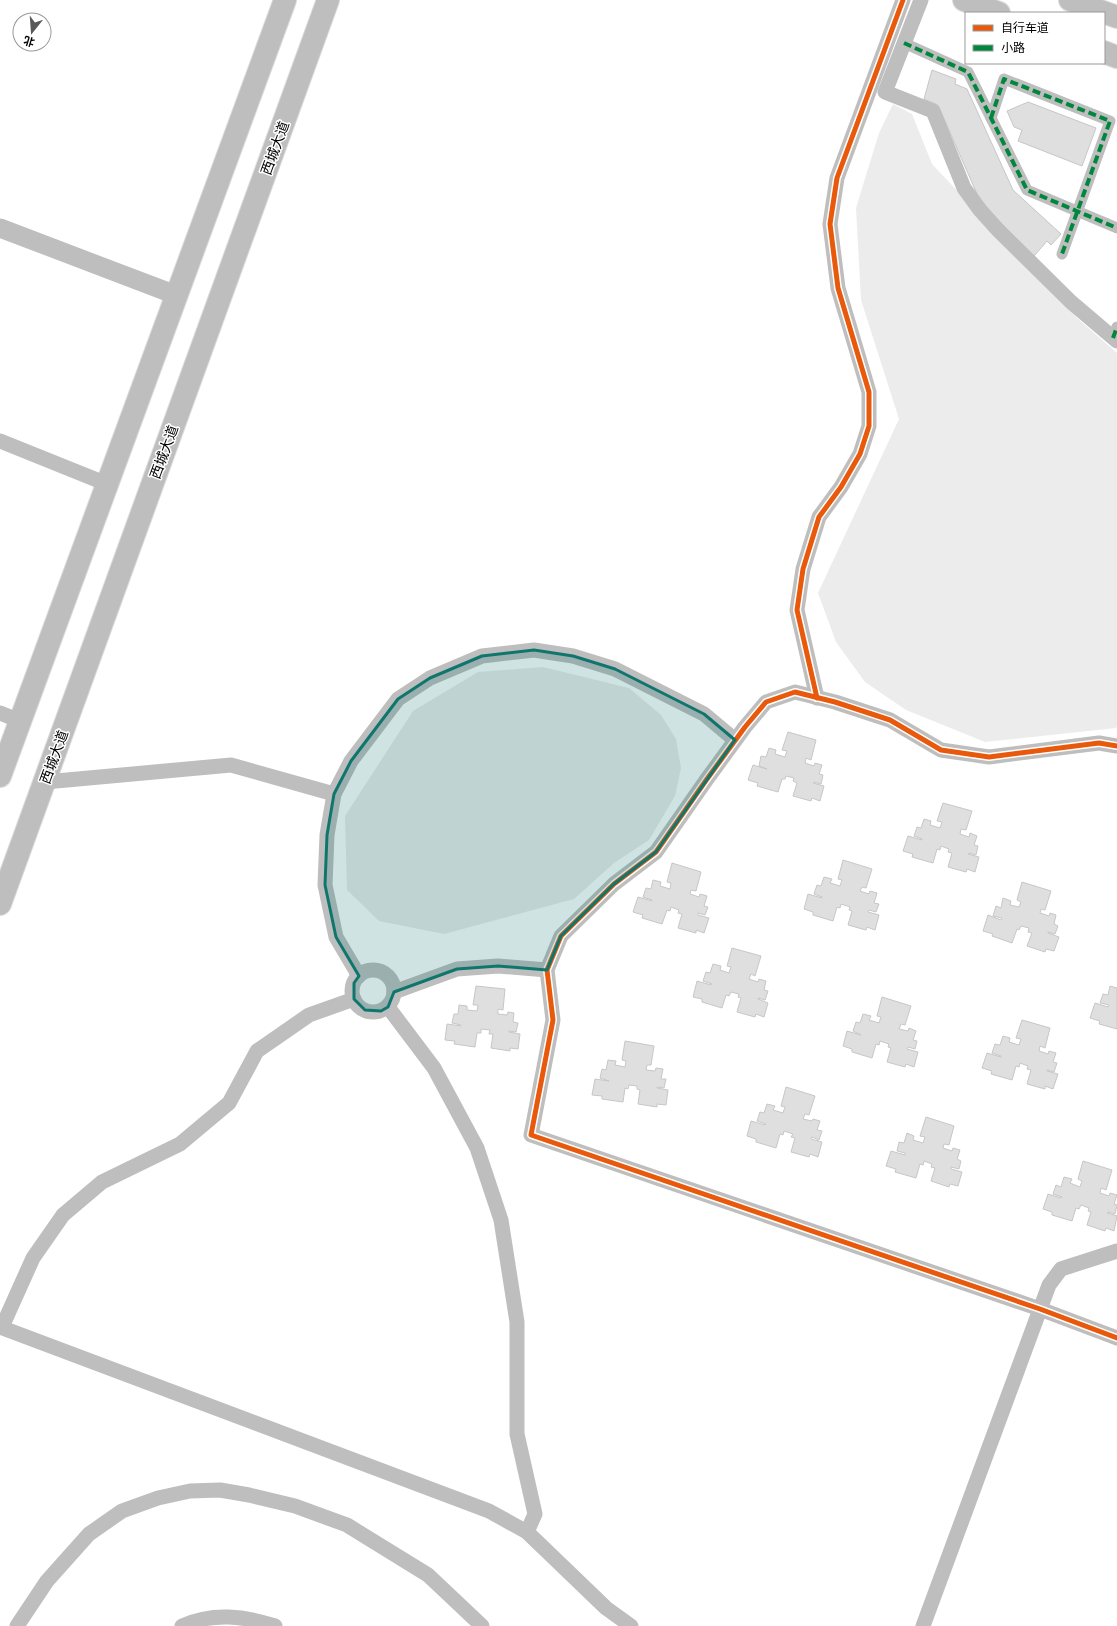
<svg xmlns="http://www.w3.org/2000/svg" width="1117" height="1626" font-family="Jost,'Noto Sans SC',sans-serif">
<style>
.green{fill:#ececec}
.building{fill:#dfdfdf;stroke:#c7c7c7}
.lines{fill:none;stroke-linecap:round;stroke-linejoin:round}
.primary-casing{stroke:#dbdbdb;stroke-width:24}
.trunk-casing{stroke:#dbdbdb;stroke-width:24}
.pedestrian{stroke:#bebebe;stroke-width:11}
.minor{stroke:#bebebe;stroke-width:15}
.tertiary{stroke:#bebebe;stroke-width:19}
.primary{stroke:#bebebe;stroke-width:22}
.trunk{stroke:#bebebe;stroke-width:22}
.quiet{stroke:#00873e;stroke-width:4;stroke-dasharray:8 4;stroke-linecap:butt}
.cycleway-casing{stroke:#fff;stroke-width:8}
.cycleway{stroke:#e8590c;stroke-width:5}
.marked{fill:#0f766e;fill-opacity:0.2;stroke:#0f766e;stroke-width:3;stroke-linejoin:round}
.labels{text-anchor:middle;stroke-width:3;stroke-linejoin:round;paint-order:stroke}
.street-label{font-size:14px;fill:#000;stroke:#fff}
</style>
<rect width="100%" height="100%" fill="#fff"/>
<g class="green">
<path d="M 893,104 L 912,114 L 932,164 L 1077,318 L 1117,353 L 1117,726 L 1116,728 L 985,742 L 906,710 L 865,682 L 836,642 L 818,593 L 899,419 L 861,300 L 856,208 L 879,133 Z"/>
<path d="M 543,667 L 629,688 L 661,715 L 676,739 L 681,768 L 675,796 L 649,840 L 614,863 L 574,899 L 444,934 L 379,921 L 347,890 L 345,816 L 413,711 L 478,672 Z"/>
</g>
<g class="building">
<path d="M 932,70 L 956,79 L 955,84 L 967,89 L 1013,190 L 1061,234 L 1051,245 L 1047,241 L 1034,256 L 981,203 L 938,105 L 924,99 Z"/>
<path d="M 1028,102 L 1096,128 L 1082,166 L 1018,141 L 1022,130 L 1014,127 L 1007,111 Z"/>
<path d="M 788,732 L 816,740 L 811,760 L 806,758 L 805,763 L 814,766 L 815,763 L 822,765 L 819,774 L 823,775 L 821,784 L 814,782 L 813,783 L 824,786 L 820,801 L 812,798 L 811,801 L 793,796 L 797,783 L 793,781 L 794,778 L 786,776 L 785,779 L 782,779 L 778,792 L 757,786 L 758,783 L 748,780 L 753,765 L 767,769 L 759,766 L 761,756 L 766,757 L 769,748 L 776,750 L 775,754 L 785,757 L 787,751 L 782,750 Z"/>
<path d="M 943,803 L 972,811 L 966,830 L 961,829 L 960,834 L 969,837 L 970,833 L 977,836 L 974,845 L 978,846 L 976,855 L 969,853 L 968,854 L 979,857 L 975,872 L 967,869 L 966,872 L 948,867 L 952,853 L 948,852 L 949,849 L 941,846 L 940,850 L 937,849 L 933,863 L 912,857 L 913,854 L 903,851 L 908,836 L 922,840 L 922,839 L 914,836 L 917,827 L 921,828 L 924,819 L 931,821 L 930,825 L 940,828 L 942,822 L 937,821 Z"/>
<path d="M 843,860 L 872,869 L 866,888 L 862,887 L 860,891 L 869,894 L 870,891 L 877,893 L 874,903 L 879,904 L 876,912 L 869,910 L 868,912 L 879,915 L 875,930 L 867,927 L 866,930 L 848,925 L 852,911 L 849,910 L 850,907 L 841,904 L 840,908 L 837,907 L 833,921 L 813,915 L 813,912 L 804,909 L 808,894 L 822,898 L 822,897 L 814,894 L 817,885 L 821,886 L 824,877 L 832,879 L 830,883 L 840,886 L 842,880 L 838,879 Z"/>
<path d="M 672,863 L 701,872 L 696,891 L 691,890 L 690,894 L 699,897 L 700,894 L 707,896 L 704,906 L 708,907 L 705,915 L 698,913 L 698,915 L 709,918 L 704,933 L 696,930 L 696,933 L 678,928 L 682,914 L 678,913 L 679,910 L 671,907 L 670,911 L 667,910 L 662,924 L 642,918 L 643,915 L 633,912 L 638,897 L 652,901 L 652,900 L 643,897 L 646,888 L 651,889 L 653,880 L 661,882 L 660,886 L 670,889 L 671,883 L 667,882 Z"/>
<path d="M 1022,882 L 1051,891 L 1045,910 L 1041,909 L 1040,913 L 1049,916 L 1050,913 L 1056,915 L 1054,924 L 1058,926 L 1055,934 L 1048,932 L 1048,933 L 1059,937 L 1054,951 L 1046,949 L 1045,952 L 1027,946 L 1032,933 L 1028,932 L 1029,928 L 1021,926 L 1019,930 L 1017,929 L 1012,943 L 992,936 L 993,934 L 983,931 L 988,915 L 1001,920 L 1002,918 L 993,916 L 996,906 L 1001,908 L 1003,898 L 1011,901 L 1010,905 L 1019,907 L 1021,902 L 1017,900 Z"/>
<path d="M 732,948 L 761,956 L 755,976 L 751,974 L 749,979 L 758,982 L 759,979 L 766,981 L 764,990 L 768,991 L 765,1000 L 758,998 L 758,999 L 768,1003 L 764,1017 L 756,1014 L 755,1017 L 737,1012 L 741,998 L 738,997 L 739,994 L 731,992 L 729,996 L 726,995 L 722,1008 L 702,1002 L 702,999 L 693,997 L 697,981 L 711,985 L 712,984 L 703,981 L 706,972 L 710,973 L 713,964 L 721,966 L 720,970 L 729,973 L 731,967 L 727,966 Z"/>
<path d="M 476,986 L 505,989 L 503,1010 L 498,1009 L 498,1014 L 507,1015 L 508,1012 L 514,1013 L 513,1022 L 518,1023 L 516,1032 L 509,1031 L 509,1032 L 520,1034 L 518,1049 L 510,1048 L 510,1051 L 491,1048 L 493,1034 L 489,1034 L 490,1030 L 481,1029 L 481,1033 L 477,1033 L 475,1047 L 454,1044 L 455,1041 L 445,1040 L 447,1024 L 461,1026 L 461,1025 L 452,1023 L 454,1014 L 458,1014 L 459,1005 L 467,1006 L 467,1010 L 477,1011 L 478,1005 L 473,1005 Z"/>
<path d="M 1110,986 L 1117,988 L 1117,1029 L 1099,1024 L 1100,1021 L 1090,1018 L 1095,1003 L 1108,1007 L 1109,1005 L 1100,1003 L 1103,994 L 1108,995 Z"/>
<path d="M 882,997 L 911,1006 L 905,1025 L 901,1024 L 899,1029 L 908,1031 L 909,1028 L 916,1031 L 913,1040 L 917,1041 L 915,1049 L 908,1047 L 907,1049 L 918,1052 L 914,1067 L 906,1064 L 905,1067 L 887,1062 L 891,1048 L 888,1047 L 889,1044 L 880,1041 L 879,1045 L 876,1044 L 872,1058 L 852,1052 L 852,1049 L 843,1046 L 847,1031 L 861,1035 L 853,1031 L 856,1022 L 860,1023 L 863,1014 L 871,1016 L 869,1020 L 879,1023 L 881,1017 L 877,1016 Z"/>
<path d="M 1022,1020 L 1050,1028 L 1045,1048 L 1040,1046 L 1039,1051 L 1048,1054 L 1049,1051 L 1056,1053 L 1053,1062 L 1057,1063 L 1054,1072 L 1047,1070 L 1047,1071 L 1058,1074 L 1053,1089 L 1045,1086 L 1045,1089 L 1027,1084 L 1031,1070 L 1027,1069 L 1028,1066 L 1020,1063 L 1019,1067 L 1016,1066 L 1012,1080 L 991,1074 L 992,1071 L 982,1068 L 987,1053 L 1001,1057 L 1001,1056 L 992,1053 L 995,1044 L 1000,1045 L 1003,1036 L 1010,1038 L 1009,1042 L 1019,1045 L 1021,1039 L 1016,1038 Z"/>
<path d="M 625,1041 L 654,1046 L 651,1065 L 647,1065 L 646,1070 L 655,1071 L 656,1068 L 663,1069 L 661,1079 L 666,1079 L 664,1088 L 657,1087 L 657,1088 L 668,1090 L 666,1105 L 657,1104 L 657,1107 L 638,1104 L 640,1090 L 637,1089 L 637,1086 L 629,1085 L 628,1089 L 625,1088 L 623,1102 L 602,1099 L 602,1096 L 592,1095 L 595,1079 L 609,1081 L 600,1078 L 602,1069 L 606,1070 L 608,1060 L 616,1061 L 615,1065 L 625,1067 L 626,1061 L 622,1060 Z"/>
<path d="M 786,1087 L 815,1096 L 809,1115 L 805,1114 L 803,1119 L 812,1121 L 813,1119 L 820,1121 L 817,1130 L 822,1131 L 819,1140 L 812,1137 L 811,1139 L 822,1142 L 818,1157 L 810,1154 L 809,1157 L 791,1152 L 795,1138 L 791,1137 L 793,1134 L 784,1131 L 783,1135 L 780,1134 L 776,1148 L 756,1142 L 756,1139 L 747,1136 L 751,1121 L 765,1125 L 766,1124 L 757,1121 L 760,1112 L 764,1113 L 767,1104 L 775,1106 L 773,1110 L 783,1113 L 785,1107 L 781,1106 Z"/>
<path d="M 926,1117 L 954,1126 L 949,1145 L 944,1144 L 943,1148 L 952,1151 L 953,1148 L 960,1150 L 957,1159 L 961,1161 L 959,1169 L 951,1167 L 951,1169 L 962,1172 L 958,1186 L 950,1184 L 949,1187 L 931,1181 L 935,1168 L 931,1167 L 932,1164 L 924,1161 L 923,1165 L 920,1164 L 916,1178 L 895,1172 L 896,1169 L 886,1166 L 891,1151 L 905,1155 L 905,1153 L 897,1151 L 899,1142 L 904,1143 L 907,1133 L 914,1136 L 913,1140 L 923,1143 L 925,1137 L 920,1136 Z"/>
<path d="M 1083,1161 L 1112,1170 L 1106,1190 L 1101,1188 L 1100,1193 L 1109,1196 L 1110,1193 L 1117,1195 L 1114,1204 L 1117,1205 L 1115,1214 L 1108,1212 L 1107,1213 L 1117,1216 L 1114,1231 L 1106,1228 L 1105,1231 L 1087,1225 L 1091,1212 L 1088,1211 L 1089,1208 L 1081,1205 L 1079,1209 L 1076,1208 L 1072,1221 L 1052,1215 L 1052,1212 L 1043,1209 L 1048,1194 L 1061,1198 L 1062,1197 L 1053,1194 L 1056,1185 L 1061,1187 L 1064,1177 L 1072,1179 L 1070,1183 L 1080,1187 L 1082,1181 L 1078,1179 Z"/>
</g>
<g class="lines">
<g class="primary-casing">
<g id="primary">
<path d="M 964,0 L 999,13"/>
<path d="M 1070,0 L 1117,17"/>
<path d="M 1104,52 L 1117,57"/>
</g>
</g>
<g class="trunk-casing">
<g id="trunk">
<path d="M 0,776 L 285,0"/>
<path d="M 0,904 L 328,0"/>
</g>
</g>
<g class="pedestrian">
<path d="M 904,43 L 968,72 L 1027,190 L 1117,228"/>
<path d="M 991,118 L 1004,79 L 1110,121 L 1062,254"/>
<path d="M 1113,338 L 1117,327"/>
</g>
<g class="minor">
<path d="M 921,0 L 885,92 L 933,111 L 964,188 L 980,210 L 998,230 L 1071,302 L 1117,341"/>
<path d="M 0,441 L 107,484"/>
<path d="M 817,698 L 797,610 L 803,569 L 819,517 L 841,487 L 860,454 L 869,426 L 869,392 L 838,288 L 830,224 L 837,178 L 903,0"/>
<path d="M 0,713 L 20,721"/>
<path d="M 1117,746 L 1099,743 L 989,757 L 941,750 L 890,720 L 835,702 L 795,692 L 766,702 L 745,727 L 707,779 L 656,852 L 614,884 L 561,936 L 547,970 L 553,1020 L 531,1135 L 1040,1309 L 1117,1338"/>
<path d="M 45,782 L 231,765 L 334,794 L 327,835 L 325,885 L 336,937 L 359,976"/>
<path d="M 334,794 L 351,761 L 398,699 L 430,678 L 482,656 L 534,650 L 573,656 L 615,669 L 704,714 L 735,740"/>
<circle cx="373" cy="991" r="21"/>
<path d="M 394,992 L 457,969 L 498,966 L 547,970"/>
<path d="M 388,1007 L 434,1068 L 477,1148 L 501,1220 L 517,1322 L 517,1434 L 535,1514 L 527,1532"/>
<path d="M 0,1327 L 489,1511 L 527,1532 L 606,1608 L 631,1626"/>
<path d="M 2,1327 L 33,1258 L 63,1215 L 102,1182 L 180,1144 L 229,1103 L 257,1051 L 309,1015 L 354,999"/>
<path d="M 17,1626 L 47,1581 L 89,1534 L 122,1511 L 158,1498 L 190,1491 L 220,1490 L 249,1495 L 295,1506 L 347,1525 L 428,1575 L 482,1626"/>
<path d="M 182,1626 C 213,1612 244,1616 275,1626"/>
<path d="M 923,1626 L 1049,1285 L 1061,1269 L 1117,1251"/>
</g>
<path class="tertiary" d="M 0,228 L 176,295"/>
<use href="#primary" class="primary"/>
<use href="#trunk" class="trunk"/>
<g class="quiet">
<path d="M 904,43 L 968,72 L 1027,190 L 1117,228"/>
<path d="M 991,118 L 1004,79 L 1110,121 L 1062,254"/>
<path d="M 1113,338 L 1117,327"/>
</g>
<g class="cycleway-casing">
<g id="cycleway">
<path d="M 817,698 L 797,610 L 803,569 L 819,517 L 841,487 L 860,454 L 869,426 L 869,392 L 838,288 L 830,224 L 837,178 L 903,0"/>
<path d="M 1117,746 L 1099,743 L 989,757 L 941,750 L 890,720 L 835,702 L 795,692 L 766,702 L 745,727 L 707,779 L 656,852 L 614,884 L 561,936 L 547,970 L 553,1020 L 531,1135 L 1040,1309 L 1117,1338"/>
</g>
</g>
<use href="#cycleway" class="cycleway"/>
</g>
<path class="marked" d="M 534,650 L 573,656 L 615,669 L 704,714 L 735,740 L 656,852 L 614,884 L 561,936 L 547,970 L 498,966 L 457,969 L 394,992 L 388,1007 L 381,1011 L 365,1010 L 354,999 L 354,983 L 359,976 L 336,937 L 325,885 L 327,835 L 334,794 L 351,761 L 398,699 L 430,678 L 482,656 Z"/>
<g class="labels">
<g class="street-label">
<text transform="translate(275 148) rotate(-70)" y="5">西城大道</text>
<text transform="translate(164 452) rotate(-70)" y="5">西城大道</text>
<text transform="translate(54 757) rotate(-70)" y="5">西城大道</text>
</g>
</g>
<rect x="965" y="12" width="140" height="52" fill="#ffffff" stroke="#999999"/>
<rect x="973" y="25" width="20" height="6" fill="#e8590c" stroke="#999999"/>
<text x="1001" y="32" font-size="12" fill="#000000">自行车道</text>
<rect x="973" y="45" width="20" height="6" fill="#00873e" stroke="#999999"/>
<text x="1001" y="52" font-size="12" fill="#000000">小路</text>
<g transform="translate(32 32) rotate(197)"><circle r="19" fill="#ffffff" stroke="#999999"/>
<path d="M0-3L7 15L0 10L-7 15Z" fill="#595959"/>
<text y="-6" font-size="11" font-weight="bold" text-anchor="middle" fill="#000000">北</text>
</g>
</svg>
